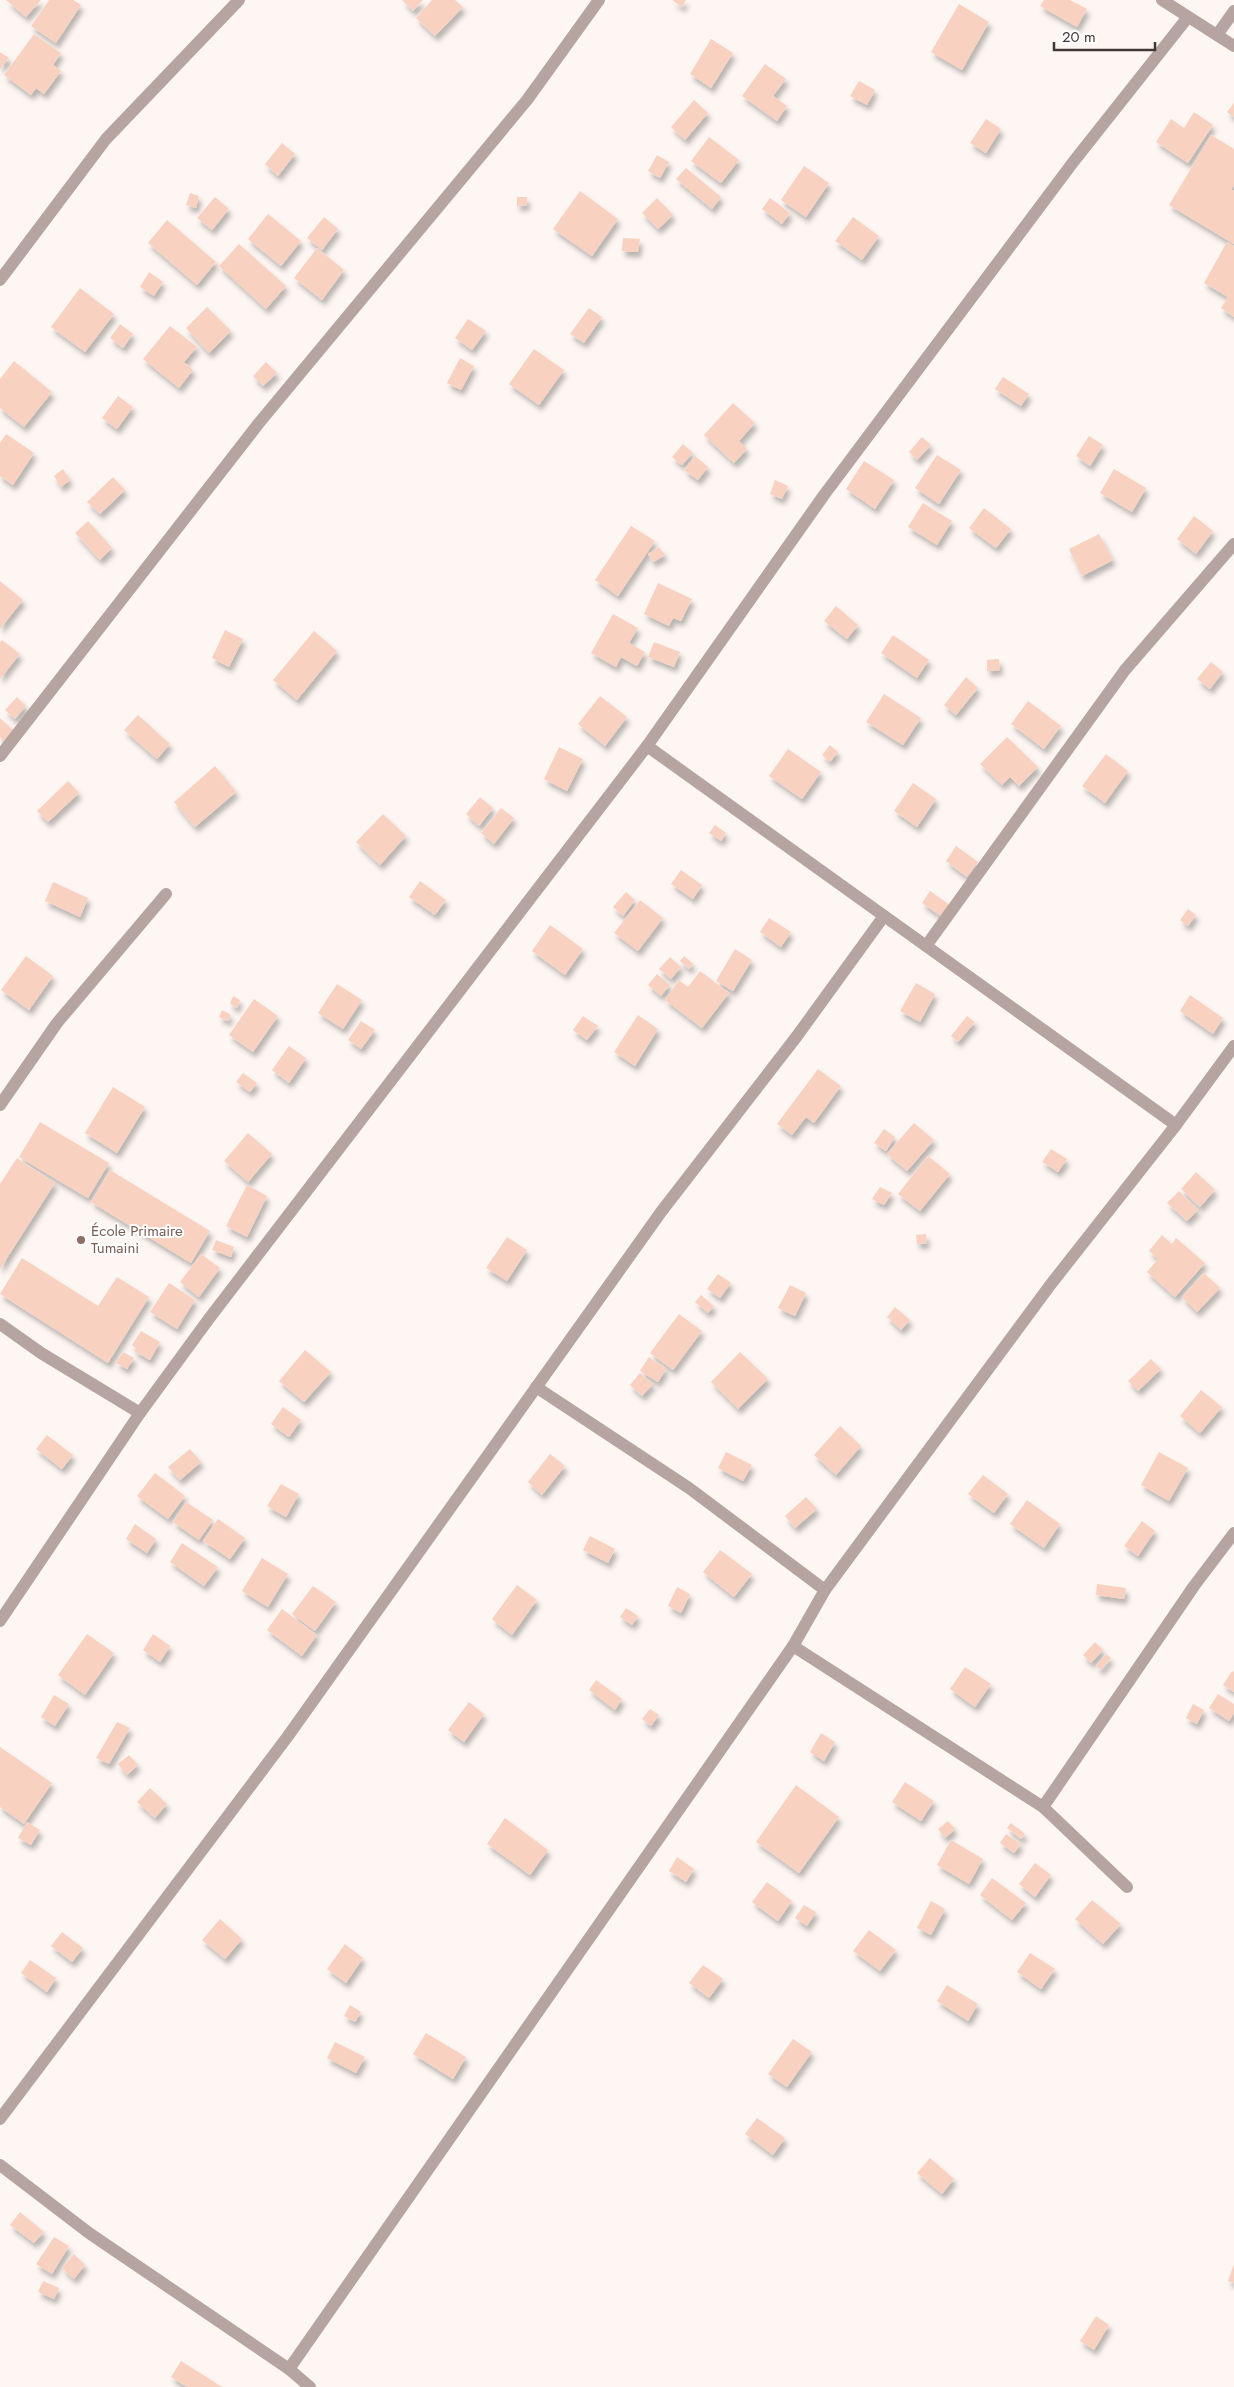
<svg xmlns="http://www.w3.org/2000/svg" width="1234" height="2387" font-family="Jost,sans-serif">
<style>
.building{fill:#f8d1c1;filter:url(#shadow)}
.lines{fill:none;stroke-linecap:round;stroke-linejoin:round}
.street{stroke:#b6a4a0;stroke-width:12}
.education-dot{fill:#8d6e63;stroke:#fff;stroke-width:2}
.labels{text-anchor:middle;stroke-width:4;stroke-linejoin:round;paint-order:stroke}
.education-label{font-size:15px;fill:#785e54;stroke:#fff;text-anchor:start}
</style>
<defs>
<filter id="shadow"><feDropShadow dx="3" dy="5.5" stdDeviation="2.5" flood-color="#0004"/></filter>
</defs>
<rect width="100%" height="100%" fill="#fef6f2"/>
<g class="building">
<path d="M 6,0 L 41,0 L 26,17 Z"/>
<path d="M 49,0 L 73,0 L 81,5 L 56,43 L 31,26 Z"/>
<path d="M 402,0 L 423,0 L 413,11 Z"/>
<path d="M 432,0 L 455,0 L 463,7 L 435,36 L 416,18 Z"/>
<path d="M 672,0 L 686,0 L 682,7 Z"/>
<path d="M 1044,0 L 1070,0 L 1087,9 L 1077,27 L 1040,6 Z"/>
<path d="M 959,4 L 989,22 L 962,70 L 931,52 Z"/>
<path d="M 34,34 L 61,53 L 53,65 L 61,71 L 44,94 L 36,88 L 31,95 L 4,75 Z"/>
<path d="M 711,39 L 733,53 L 711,88 L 690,74 Z"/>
<path d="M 0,52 L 9,58 L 0,69 Z"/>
<path d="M 765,64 L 786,79 L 773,96 L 787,106 L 777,121 L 742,96 Z"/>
<path d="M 859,81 L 875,90 L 867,105 L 850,96 Z"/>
<path d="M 694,100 L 708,113 L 685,140 L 671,127 Z"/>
<path d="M 1234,103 L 1234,117 L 1227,112 Z"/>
<path d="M 1194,112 L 1213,125 L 1188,163 L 1156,142 L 1171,119 L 1184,128 Z"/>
<path d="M 986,119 L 1001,129 L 986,153 L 970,143 Z"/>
<path d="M 1211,135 L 1234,149 L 1234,185 L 1231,190 L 1234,191 L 1234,244 L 1169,205 Z"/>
<path d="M 709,137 L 739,160 L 721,183 L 691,161 Z"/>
<path d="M 282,143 L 295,154 L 278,176 L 265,164 Z"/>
<path d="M 657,155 L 669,162 L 660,178 L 648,171 Z"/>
<path d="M 804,166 L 829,183 L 806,217 L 781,200 Z"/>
<path d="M 686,168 L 721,197 L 712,209 L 676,179 Z"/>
<path d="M 580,191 L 618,219 L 592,256 L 553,229 Z"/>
<path d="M 190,193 L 199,196 L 196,208 L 186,205 Z"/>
<path d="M 215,197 L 229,209 L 212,230 L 197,218 Z"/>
<path d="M 517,197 L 527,197 L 527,205 L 517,206 Z"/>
<path d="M 657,198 L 673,215 L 658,229 L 642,213 Z"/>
<path d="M 770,198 L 790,213 L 782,224 L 762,209 Z"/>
<path d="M 268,214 L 301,241 L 281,266 L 248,239 Z"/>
<path d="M 324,217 L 338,229 L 322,250 L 307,238 Z"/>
<path d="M 853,217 L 879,236 L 862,260 L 835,241 Z"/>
<path d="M 167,220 L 216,262 L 197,285 L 148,243 Z"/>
<path d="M 623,238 L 640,239 L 638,252 L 622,251 Z"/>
<path d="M 1227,242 L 1234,246 L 1234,317 L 1221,308 L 1228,297 L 1204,283 Z"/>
<path d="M 239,244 L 286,286 L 266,309 L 219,266 Z"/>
<path d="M 317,248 L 344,270 L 322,300 L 294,278 Z"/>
<path d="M 149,272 L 163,282 L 154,296 L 140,287 Z"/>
<path d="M 80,288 L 114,314 L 85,352 L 51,327 Z"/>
<path d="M 207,307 L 231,331 L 209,353 L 186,328 Z"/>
<path d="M 589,308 L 602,317 L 584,343 L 570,334 Z"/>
<path d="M 468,319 L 486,331 L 472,350 L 455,338 Z"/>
<path d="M 120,324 L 133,334 L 123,348 L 110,338 Z"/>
<path d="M 170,326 L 197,347 L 184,362 L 193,370 L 179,388 L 143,359 Z"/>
<path d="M 534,349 L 564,370 L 539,405 L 509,384 Z"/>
<path d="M 460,358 L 474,366 L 461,390 L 447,383 Z"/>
<path d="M 14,361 L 52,392 L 24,427 L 0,408 L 0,379 Z"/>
<path d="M 266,362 L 277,373 L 263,386 L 253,376 Z"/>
<path d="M 1003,377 L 1029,394 L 1021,406 L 995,389 Z"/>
<path d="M 118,396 L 133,407 L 117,429 L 102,418 Z"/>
<path d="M 733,403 L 755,423 L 739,441 L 747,449 L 734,463 L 704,435 Z"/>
<path d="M 6,434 L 34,453 L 13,485 L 0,476 L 0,443 Z"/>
<path d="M 1089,436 L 1103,445 L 1090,466 L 1076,456 Z"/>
<path d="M 922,437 L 931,445 L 917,460 L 909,452 Z"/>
<path d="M 683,444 L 693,453 L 682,465 L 672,457 Z"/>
<path d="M 937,455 L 961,470 L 939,504 L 915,488 Z"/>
<path d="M 695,456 L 708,467 L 698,480 L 684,470 Z"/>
<path d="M 864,461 L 894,480 L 875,509 L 846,489 Z"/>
<path d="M 63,469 L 70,480 L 61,487 L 54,476 Z"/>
<path d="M 1114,469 L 1146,488 L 1132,512 L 1100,493 Z"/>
<path d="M 113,477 L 125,490 L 100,514 L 87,502 Z"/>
<path d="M 775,480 L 788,486 L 782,499 L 770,494 Z"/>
<path d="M 923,503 L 952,521 L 937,545 L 908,527 Z"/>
<path d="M 984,508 L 1011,529 L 996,548 L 969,528 Z"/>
<path d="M 1194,516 L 1213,531 L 1196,554 L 1177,539 Z"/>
<path d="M 88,521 L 112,548 L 100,560 L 75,533 Z"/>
<path d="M 631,526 L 655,541 L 618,596 L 595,580 Z"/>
<path d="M 1099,534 L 1113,560 L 1082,576 L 1069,549 Z"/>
<path d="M 659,547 L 665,555 L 653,562 L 648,554 Z"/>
<path d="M 0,581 L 23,600 L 0,629 Z"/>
<path d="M 658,583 L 692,599 L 681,621 L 673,618 L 669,626 L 644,614 Z"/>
<path d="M 836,606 L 858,625 L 847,639 L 824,621 Z"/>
<path d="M 613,614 L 638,628 L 629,643 L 645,652 L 637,666 L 621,657 L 616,667 L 591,653 Z"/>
<path d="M 225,630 L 243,639 L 229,667 L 212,658 Z"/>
<path d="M 314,631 L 337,651 L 297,700 L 273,680 Z"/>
<path d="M 893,635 L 929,660 L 917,678 L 881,653 Z"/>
<path d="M 2,640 L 20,654 L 0,679 L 0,642 Z"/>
<path d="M 654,642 L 680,652 L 674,667 L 648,657 Z"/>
<path d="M 999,659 L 1000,670 L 987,671 L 987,660 Z"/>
<path d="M 1211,662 L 1223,672 L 1210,689 L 1197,679 Z"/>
<path d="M 966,677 L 978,688 L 956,715 L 944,705 Z"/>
<path d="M 884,694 L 921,718 L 903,745 L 866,722 Z"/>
<path d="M 600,696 L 627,717 L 605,746 L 578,724 Z"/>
<path d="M 17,697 L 26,706 L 15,719 L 5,710 Z"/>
<path d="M 1028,701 L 1061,726 L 1044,749 L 1011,724 Z"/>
<path d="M 138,715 L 170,744 L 157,759 L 124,730 Z"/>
<path d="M 0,718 L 13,730 L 4,741 L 0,737 Z"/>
<path d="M 1007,737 L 1038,767 L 1019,786 L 1010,777 L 1002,785 L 980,764 Z"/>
<path d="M 830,745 L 838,752 L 830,762 L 822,755 Z"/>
<path d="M 559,747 L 583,759 L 567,791 L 544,779 Z"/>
<path d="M 788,749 L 821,772 L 802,799 L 769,776 Z"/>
<path d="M 1106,754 L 1128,771 L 1105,803 L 1082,786 Z"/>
<path d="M 215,766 L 236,792 L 195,827 L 174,802 Z"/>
<path d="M 68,781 L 79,793 L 48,822 L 37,811 Z"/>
<path d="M 913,783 L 936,799 L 917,827 L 894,811 Z"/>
<path d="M 480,797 L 493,808 L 479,826 L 466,814 Z"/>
<path d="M 501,808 L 514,818 L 494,844 L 481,833 Z"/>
<path d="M 383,814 L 406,836 L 380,865 L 356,842 Z"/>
<path d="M 715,825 L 726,833 L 721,841 L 709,833 Z"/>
<path d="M 956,846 L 978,862 L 967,877 L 946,861 Z"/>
<path d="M 681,870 L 702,885 L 693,899 L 671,884 Z"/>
<path d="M 420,881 L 446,900 L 435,915 L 409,897 Z"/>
<path d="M 53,882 L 88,898 L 80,917 L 45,901 Z"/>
<path d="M 930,891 L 950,905 L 942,917 L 922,903 Z"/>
<path d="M 626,892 L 635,900 L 623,916 L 613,907 Z"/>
<path d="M 640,900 L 663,918 L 638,951 L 614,933 Z"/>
<path d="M 1188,909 L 1196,915 L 1188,926 L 1180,920 Z"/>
<path d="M 769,918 L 791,932 L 781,947 L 760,932 Z"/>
<path d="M 550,925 L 583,949 L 565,975 L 532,951 Z"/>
<path d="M 735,949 L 752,960 L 733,991 L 716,981 Z"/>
<path d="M 26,956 L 53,976 L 29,1010 L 1,990 Z"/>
<path d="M 684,956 L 693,964 L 689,969 L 680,961 Z"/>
<path d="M 670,957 L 681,967 L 671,979 L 659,969 Z"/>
<path d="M 700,971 L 729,993 L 702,1028 L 665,1000 L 679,980 L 688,987 Z"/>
<path d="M 657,974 L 670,985 L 661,996 L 648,985 Z"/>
<path d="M 916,983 L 935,994 L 920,1022 L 900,1011 Z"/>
<path d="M 337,984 L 362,1000 L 343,1029 L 318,1013 Z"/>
<path d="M 1190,995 L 1223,1018 L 1213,1034 L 1180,1011 Z"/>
<path d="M 233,996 L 240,1000 L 237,1008 L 230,1004 Z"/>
<path d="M 254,999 L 278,1016 L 253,1052 L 229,1035 Z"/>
<path d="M 222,1010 L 231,1015 L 228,1021 L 219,1017 Z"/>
<path d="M 638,1015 L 658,1029 L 635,1066 L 614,1052 Z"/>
<path d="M 583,1016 L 598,1026 L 587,1040 L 573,1030 Z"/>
<path d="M 967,1016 L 975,1022 L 958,1042 L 951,1036 Z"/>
<path d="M 361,1021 L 375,1030 L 361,1049 L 348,1040 Z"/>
<path d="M 289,1046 L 306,1058 L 289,1083 L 272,1070 Z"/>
<path d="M 818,1069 L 841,1086 L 814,1123 L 806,1117 L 792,1135 L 777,1124 Z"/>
<path d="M 243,1073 L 257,1083 L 250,1092 L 236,1082 Z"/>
<path d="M 113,1087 L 145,1107 L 117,1153 L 85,1133 Z"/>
<path d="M 40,1122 L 109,1163 L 88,1198 L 19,1157 Z"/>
<path d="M 914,1123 L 934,1140 L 907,1171 L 887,1154 Z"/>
<path d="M 884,1129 L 895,1137 L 886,1151 L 874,1143 Z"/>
<path d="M 248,1133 L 272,1154 L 248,1182 L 224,1161 Z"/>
<path d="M 1051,1149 L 1067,1159 L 1058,1172 L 1042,1162 Z"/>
<path d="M 928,1156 L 950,1174 L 920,1211 L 898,1194 Z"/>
<path d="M 17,1158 L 55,1183 L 0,1269 L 0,1184 Z"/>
<path d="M 110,1170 L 210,1231 L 191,1263 L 91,1202 Z"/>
<path d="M 1196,1172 L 1215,1190 L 1200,1207 L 1181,1189 Z"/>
<path d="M 247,1185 L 267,1196 L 247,1237 L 226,1226 Z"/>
<path d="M 880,1187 L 892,1193 L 884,1205 L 872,1199 Z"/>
<path d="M 1179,1191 L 1198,1210 L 1187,1221 L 1167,1203 Z"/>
<path d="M 926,1234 L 927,1243 L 917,1244 L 916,1235 Z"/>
<path d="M 1162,1235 L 1172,1244 L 1176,1238 L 1205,1263 L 1175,1297 L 1147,1272 L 1158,1259 L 1149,1251 Z"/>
<path d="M 507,1237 L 527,1250 L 507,1281 L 486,1268 Z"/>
<path d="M 216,1240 L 234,1247 L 231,1257 L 212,1250 Z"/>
<path d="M 201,1254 L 220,1268 L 199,1297 L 180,1282 Z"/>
<path d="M 22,1258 L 98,1306 L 117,1277 L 149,1297 L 108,1363 L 0,1294 Z"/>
<path d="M 1204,1273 L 1220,1288 L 1197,1312 L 1182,1297 Z"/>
<path d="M 718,1274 L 731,1283 L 720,1298 L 707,1289 Z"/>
<path d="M 169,1283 L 195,1300 L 177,1329 L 150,1312 Z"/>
<path d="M 790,1285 L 806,1293 L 795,1316 L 778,1308 Z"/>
<path d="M 701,1295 L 714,1306 L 708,1313 L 695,1302 Z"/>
<path d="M 895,1307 L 910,1320 L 901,1330 L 887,1317 Z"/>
<path d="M 679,1314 L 702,1331 L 673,1370 L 650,1353 Z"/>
<path d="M 141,1331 L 160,1342 L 150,1360 L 134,1351 L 136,1348 L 132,1345 Z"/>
<path d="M 305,1350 L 331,1372 L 304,1402 L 279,1381 Z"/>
<path d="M 123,1352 L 134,1358 L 127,1369 L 116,1363 Z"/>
<path d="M 740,1352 L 768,1379 L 738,1409 L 711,1382 Z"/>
<path d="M 649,1357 L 666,1369 L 658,1382 L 640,1371 Z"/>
<path d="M 1151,1359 L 1161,1369 L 1138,1391 L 1128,1381 Z"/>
<path d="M 640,1373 L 653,1384 L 642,1396 L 630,1385 Z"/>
<path d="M 1201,1390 L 1222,1407 L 1200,1433 L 1180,1416 Z"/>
<path d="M 283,1407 L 301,1420 L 289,1437 L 271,1424 Z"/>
<path d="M 840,1426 L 861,1446 L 836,1475 L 814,1455 Z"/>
<path d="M 47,1435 L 73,1455 L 62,1469 L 36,1449 Z"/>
<path d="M 190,1449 L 201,1462 L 180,1480 L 168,1467 Z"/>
<path d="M 726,1452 L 752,1465 L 743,1481 L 718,1468 Z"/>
<path d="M 1159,1452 L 1188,1468 L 1169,1501 L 1141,1485 Z"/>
<path d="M 550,1454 L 565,1466 L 542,1495 L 528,1482 Z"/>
<path d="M 155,1473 L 185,1496 L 168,1519 L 137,1496 Z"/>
<path d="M 983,1475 L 1008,1494 L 994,1513 L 968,1494 Z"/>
<path d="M 281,1484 L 299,1494 L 286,1517 L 267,1506 Z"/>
<path d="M 806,1497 L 817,1509 L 795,1528 L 785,1516 Z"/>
<path d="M 1027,1500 L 1060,1524 L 1044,1548 L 1010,1524 Z"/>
<path d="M 186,1502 L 213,1520 L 199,1540 L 173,1522 Z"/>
<path d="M 218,1519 L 245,1538 L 230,1559 L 203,1541 Z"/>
<path d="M 1142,1521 L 1155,1531 L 1138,1556 L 1124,1546 Z"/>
<path d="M 135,1524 L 156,1539 L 147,1553 L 126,1539 Z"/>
<path d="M 590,1536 L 615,1549 L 608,1563 L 583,1550 Z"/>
<path d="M 182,1543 L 218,1567 L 204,1586 L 170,1562 Z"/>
<path d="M 720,1550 L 752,1574 L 734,1597 L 703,1572 Z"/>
<path d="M 262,1558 L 288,1574 L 268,1607 L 242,1591 Z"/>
<path d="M 1097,1584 L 1126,1588 L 1124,1599 L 1096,1595 Z"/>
<path d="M 517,1585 L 537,1600 L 512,1635 L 492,1619 Z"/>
<path d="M 313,1586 L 336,1602 L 315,1631 L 292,1614 Z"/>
<path d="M 677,1587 L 690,1594 L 681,1613 L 668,1606 Z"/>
<path d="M 626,1608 L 638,1616 L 632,1625 L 620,1617 Z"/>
<path d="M 282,1609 L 317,1635 L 302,1656 L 267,1630 Z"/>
<path d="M 87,1634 L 114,1653 L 85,1695 L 58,1675 Z"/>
<path d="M 153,1634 L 170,1646 L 160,1662 L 143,1650 Z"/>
<path d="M 1095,1642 L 1103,1650 L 1091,1663 L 1083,1655 Z"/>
<path d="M 1106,1654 L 1111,1658 L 1101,1670 L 1096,1666 Z"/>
<path d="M 965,1667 L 991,1684 L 975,1707 L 950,1689 Z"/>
<path d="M 1232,1671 L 1234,1672 L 1234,1692 L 1223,1685 Z"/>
<path d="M 596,1680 L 622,1699 L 615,1710 L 589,1690 Z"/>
<path d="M 1218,1694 L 1234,1704 L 1234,1713 L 1229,1721 L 1209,1708 Z"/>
<path d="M 54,1695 L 69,1704 L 55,1726 L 41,1717 Z"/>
<path d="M 469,1702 L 484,1714 L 464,1742 L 448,1730 Z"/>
<path d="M 1193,1704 L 1204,1710 L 1197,1724 L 1186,1718 Z"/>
<path d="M 650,1709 L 659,1715 L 651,1726 L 642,1719 Z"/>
<path d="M 117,1722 L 130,1728 L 109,1764 L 96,1758 Z"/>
<path d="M 821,1733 L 835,1742 L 824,1761 L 810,1752 Z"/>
<path d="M 0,1747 L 52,1783 L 24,1824 L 0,1807 Z"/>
<path d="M 129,1755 L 138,1765 L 127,1775 L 118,1764 Z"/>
<path d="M 905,1782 L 934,1801 L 921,1821 L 892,1802 Z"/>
<path d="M 796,1785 L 839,1817 L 799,1873 L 756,1842 Z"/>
<path d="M 150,1788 L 167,1804 L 155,1818 L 137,1802 Z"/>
<path d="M 505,1818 L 548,1850 L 530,1875 L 487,1844 Z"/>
<path d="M 948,1821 L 955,1829 L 945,1838 L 938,1829 Z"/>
<path d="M 27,1822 L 40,1830 L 31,1845 L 18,1838 Z"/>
<path d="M 1011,1823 L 1025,1834 L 1021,1839 L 1007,1828 Z"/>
<path d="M 1006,1834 L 1021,1844 L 1014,1853 L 1000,1843 Z"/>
<path d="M 951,1840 L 983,1859 L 969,1884 L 937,1865 Z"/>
<path d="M 677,1857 L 694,1869 L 686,1882 L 669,1871 Z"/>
<path d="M 1035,1863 L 1051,1875 L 1035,1897 L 1019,1884 Z"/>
<path d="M 992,1878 L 1026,1903 L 1012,1920 L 980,1895 Z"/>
<path d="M 767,1882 L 792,1901 L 778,1921 L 752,1902 Z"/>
<path d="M 1092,1900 L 1121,1924 L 1103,1944 L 1075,1919 Z"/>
<path d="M 931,1901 L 945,1909 L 931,1935 L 917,1928 Z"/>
<path d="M 804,1905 L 816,1912 L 807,1926 L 795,1918 Z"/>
<path d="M 220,1919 L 242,1939 L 225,1959 L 202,1940 Z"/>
<path d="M 869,1930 L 896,1950 L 880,1971 L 853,1951 Z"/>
<path d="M 62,1932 L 83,1948 L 72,1962 L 51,1946 Z"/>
<path d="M 345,1944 L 363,1958 L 346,1983 L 327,1969 Z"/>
<path d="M 1030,1953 L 1055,1969 L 1041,1989 L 1017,1972 Z"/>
<path d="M 30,1960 L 56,1978 L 47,1992 L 21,1973 Z"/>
<path d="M 703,1965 L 723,1979 L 709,1998 L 689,1983 Z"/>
<path d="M 947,1985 L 978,2004 L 968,2021 L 937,2001 Z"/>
<path d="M 350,2005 L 361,2012 L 355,2022 L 344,2016 Z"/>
<path d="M 426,2033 L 466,2057 L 453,2079 L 413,2054 Z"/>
<path d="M 793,2039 L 812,2052 L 787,2087 L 768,2074 Z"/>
<path d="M 335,2042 L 365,2057 L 356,2073 L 327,2058 Z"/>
<path d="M 757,2118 L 785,2138 L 773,2155 L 745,2134 Z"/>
<path d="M 930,2158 L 954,2179 L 942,2194 L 917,2173 Z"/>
<path d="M 20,2212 L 44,2232 L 34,2243 L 10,2225 Z"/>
<path d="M 54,2237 L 69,2246 L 52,2274 L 36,2264 Z"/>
<path d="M 74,2254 L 85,2265 L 74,2279 L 62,2268 Z"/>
<path d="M 1234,2264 L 1234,2283 L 1228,2281 Z"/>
<path d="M 43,2281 L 59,2288 L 54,2299 L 38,2292 Z"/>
<path d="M 1096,2316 L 1109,2325 L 1094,2350 L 1080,2341 Z"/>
<path d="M 181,2361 L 222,2387 L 187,2387 L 171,2377 Z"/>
</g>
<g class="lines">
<g class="street">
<path d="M 1162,0 L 1234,46"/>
<path d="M 1217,35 L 1234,11"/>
<path d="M 0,280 L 106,139 L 239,0"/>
<path d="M 647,746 L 1176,1125"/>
<path d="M 0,756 L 259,423 L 527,100 L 599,0"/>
<path d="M 926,946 L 1125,670 L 1234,544"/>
<path d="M 0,1105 L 57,1023 L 166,894"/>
<path d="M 0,1324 L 41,1353 L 140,1413"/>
<path d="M 536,1387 L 689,1488 L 825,1590"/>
<path d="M 0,1621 L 140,1413 L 208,1320 L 647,746 L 824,495 L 1074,161 L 1188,17"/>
<path d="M 793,1646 L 1043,1807 L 1127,1887"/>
<path d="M 1043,1807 L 1194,1586 L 1234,1533"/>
<path d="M 0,2119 L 288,1736 L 661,1212 L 797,1036 L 884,916"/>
<path d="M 0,2165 L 89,2233 L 289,2369 L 310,2387"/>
<path d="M 289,2369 L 793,1646 L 825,1590 L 1051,1284 L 1176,1125 L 1234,1046"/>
</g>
</g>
<circle class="education-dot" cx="81" cy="1240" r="5"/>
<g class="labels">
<g class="education-label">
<text x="91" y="1236">École Primaire<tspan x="91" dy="17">Tumaini</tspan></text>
</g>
</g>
<path d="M1054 42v8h101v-8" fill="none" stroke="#403835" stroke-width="2.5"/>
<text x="1062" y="42" font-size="15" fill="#403835" stroke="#ffffff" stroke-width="4" paint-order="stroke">20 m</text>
</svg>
